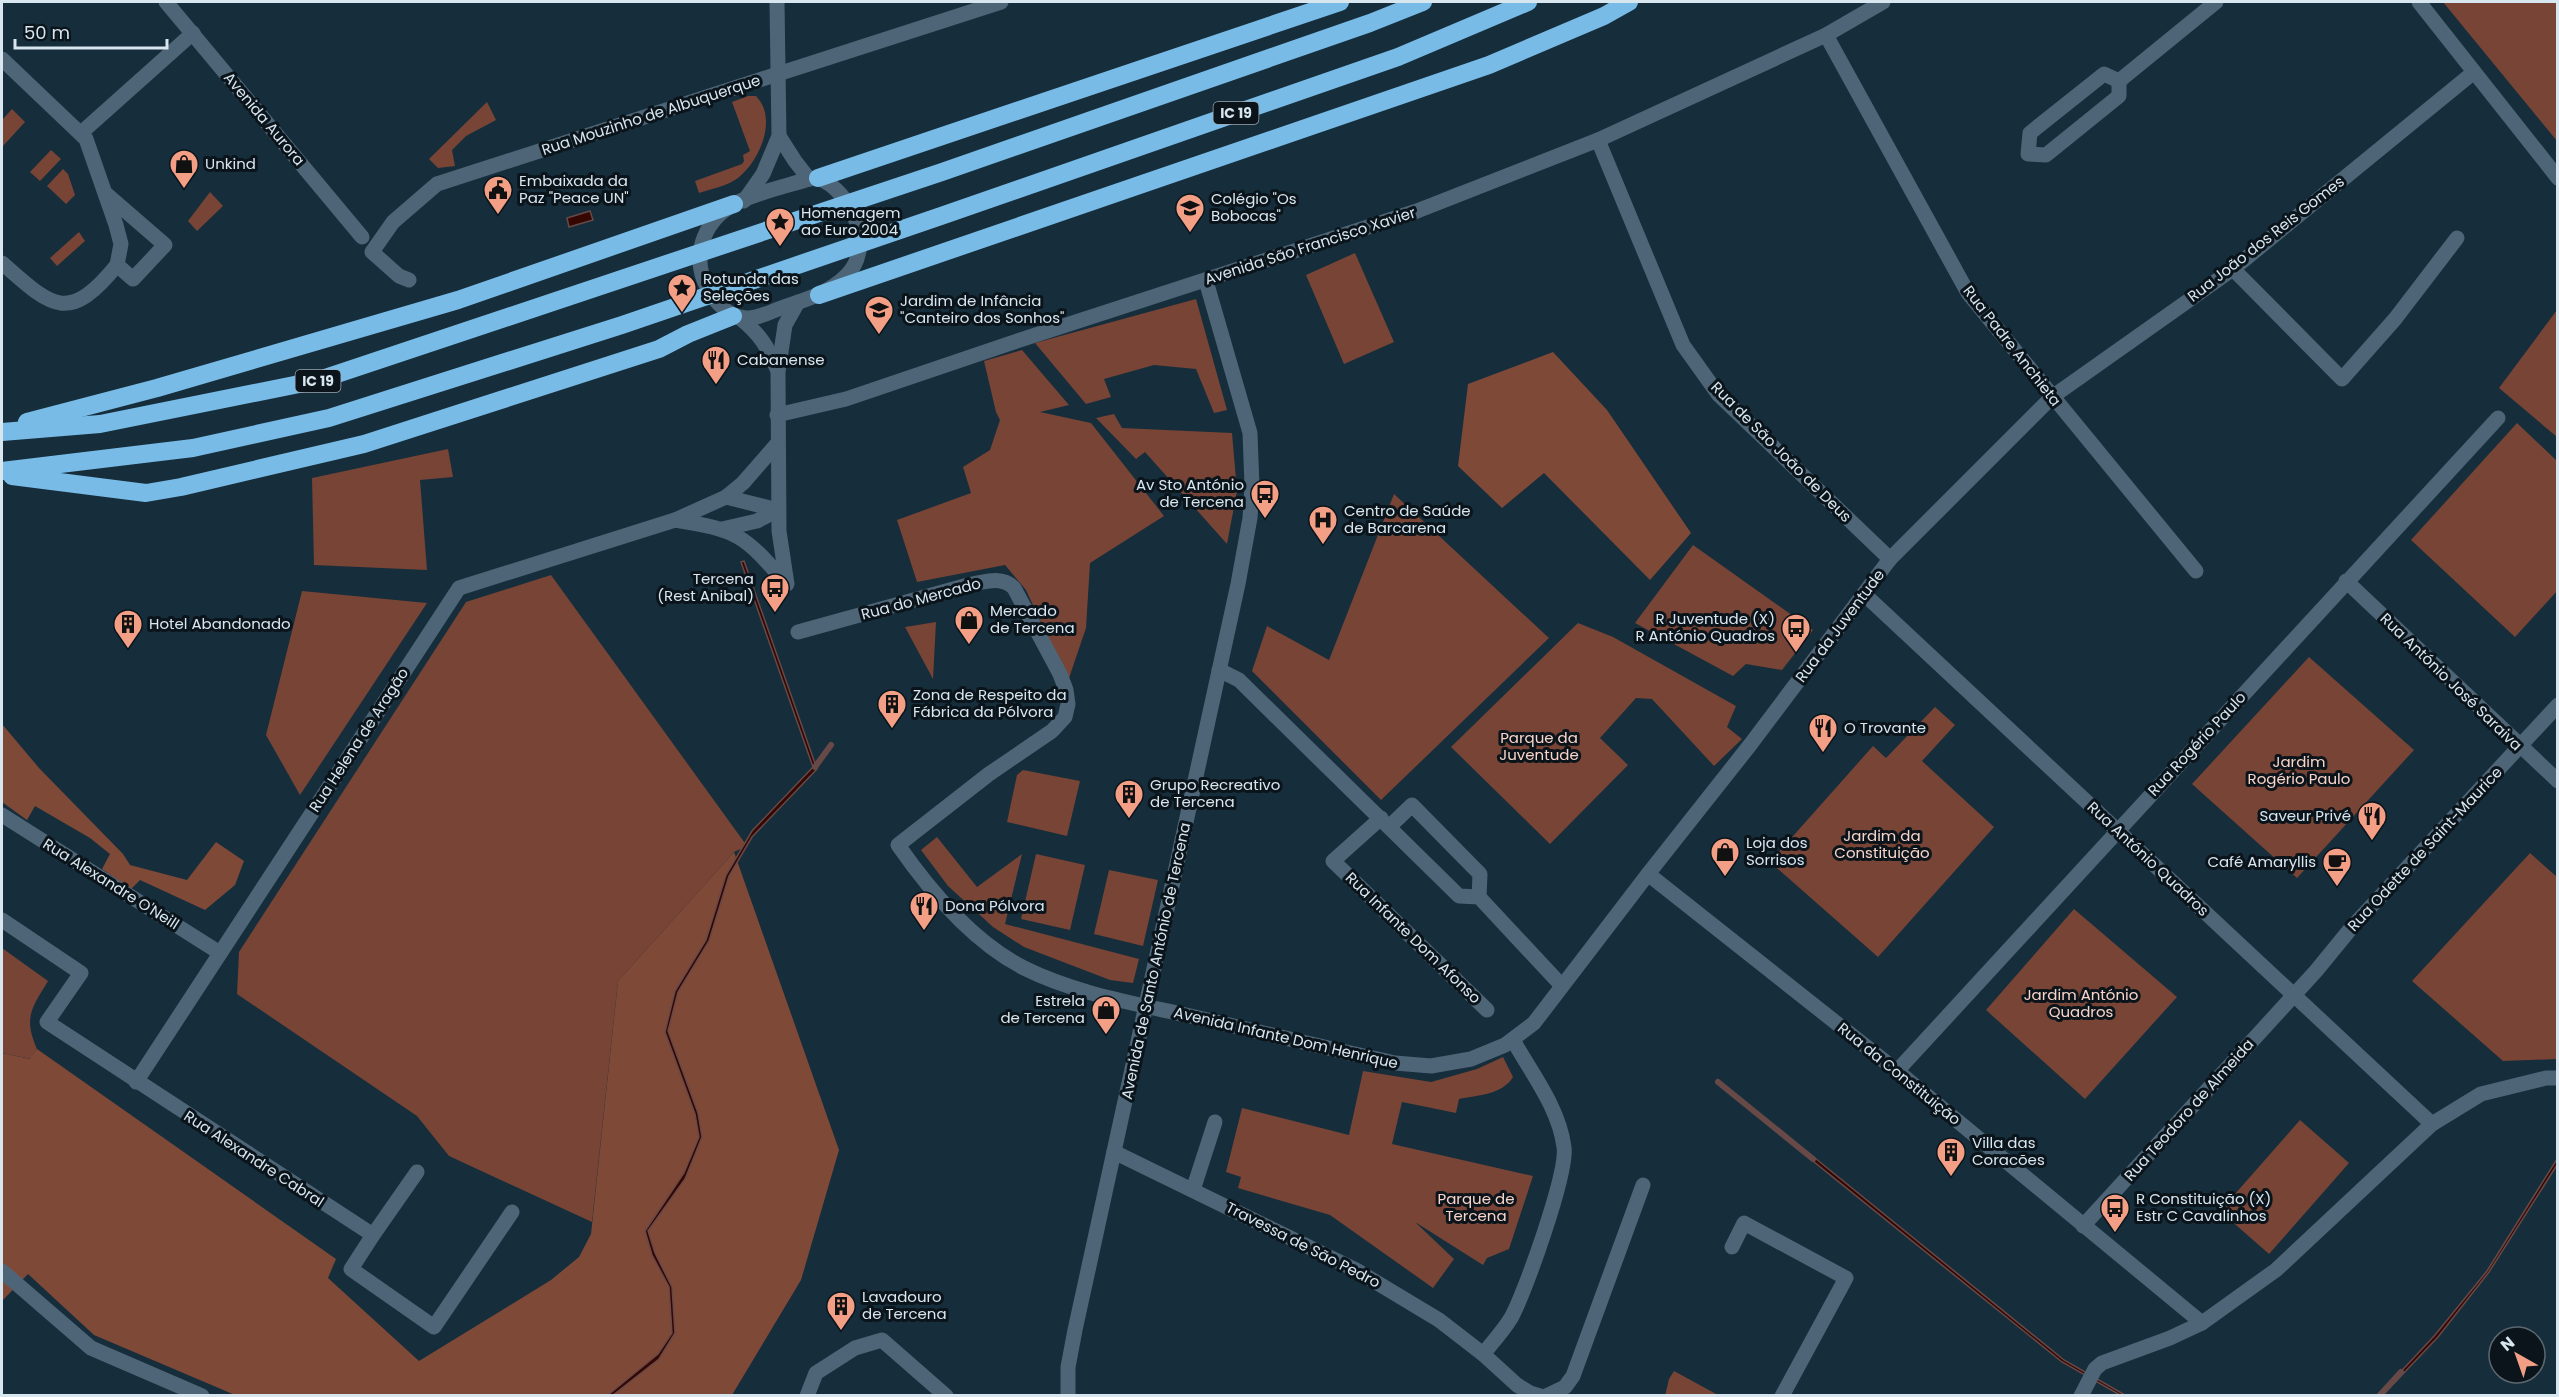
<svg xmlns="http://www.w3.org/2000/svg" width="2559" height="1397" font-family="Poppins,sans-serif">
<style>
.green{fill:#774435}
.forest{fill:#7f4938}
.water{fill:#360600;stroke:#674948;stroke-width:1.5}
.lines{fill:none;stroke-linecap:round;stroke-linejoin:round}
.stream{stroke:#674948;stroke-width:6}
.minor{stroke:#4d6576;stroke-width:15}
.highway{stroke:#78bbe6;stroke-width:18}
.labels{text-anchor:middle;stroke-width:6;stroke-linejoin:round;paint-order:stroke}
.shield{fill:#0a141a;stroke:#9aa7b0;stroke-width:1.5}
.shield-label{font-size:14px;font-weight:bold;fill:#d8e6f0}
.street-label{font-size:15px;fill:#d8e6f0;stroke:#0a141a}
.poi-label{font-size:15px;fill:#d8e6f0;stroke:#0a141a;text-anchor:start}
.park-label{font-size:15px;fill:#f8d4c9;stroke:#0a141a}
</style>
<rect width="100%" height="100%" fill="#162d3b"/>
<g class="green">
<path d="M 2443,2 L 2557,2 L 2557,141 Z"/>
<path d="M 748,96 L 756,96 C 778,118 760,161 738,178 C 727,186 712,189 699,193 L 695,181 L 742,164 L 744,161 L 743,155 L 750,151 L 732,102 Z"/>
<path d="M 487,102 L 496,120 L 466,136 L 452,150 L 455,166 L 438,168 L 429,159 Z"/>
<path d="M 12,109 L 25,122 L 3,146 L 2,120 Z"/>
<path d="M 51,150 L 61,159 L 40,181 L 30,172 Z"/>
<path d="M 63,169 L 68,174 L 75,195 L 66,204 L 47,186 Z"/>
<path d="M 210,192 L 223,206 L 197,231 L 188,221 Z"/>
<path d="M 79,232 L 85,241 L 57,266 L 50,258 Z"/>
<path d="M 1355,253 L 1394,342 L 1344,364 L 1306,275 Z"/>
<path d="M 1196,299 L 1227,410 L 1214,413 L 1196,369 L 1154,365 L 1104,379 L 1111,397 L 1086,404 L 1035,343 Z"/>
<path d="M 2557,310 L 2557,437 L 2499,388 Z"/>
<path d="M 1022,350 L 1069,405 L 1040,412 L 1091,423 L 1164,516 L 1090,563 L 1086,628 L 1068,681 L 1026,590 L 1005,565 L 917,582 L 897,520 L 971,493 L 963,467 L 990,450 L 1000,420 L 996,412 L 984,361 Z"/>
<path d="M 1114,414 L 1122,428 L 1232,433 L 1237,491 L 1227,544 L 1145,452 L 1136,459 L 1096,418 Z"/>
<path d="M 2517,423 L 2557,461 L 2558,590 L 2515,637 L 2411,540 Z"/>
<path d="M 448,449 L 453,477 L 420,480 L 427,570 L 314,565 L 312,478 Z"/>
<path d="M 1394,494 L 1549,638 L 1381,800 L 1252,671 L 1267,626 L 1329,660 Z"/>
<path d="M 1693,545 L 1813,630 L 1782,670 L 1746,664 L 1733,676 L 1635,623 Z"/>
<path d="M 551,575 L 747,846 L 734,852 L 618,981 L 592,1222 L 449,1156 L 417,1116 L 237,994 L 239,952 L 466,602 Z"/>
<path d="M 302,591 L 427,603 L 300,795 L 266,735 Z"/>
<path d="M 936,622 L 933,679 L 905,627 Z"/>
<path d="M 1578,623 L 1613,637 L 1736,706 L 1727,727 L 1742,739 L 1714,766 L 1652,699 L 1636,698 L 1600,738 L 1628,765 L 1550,844 L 1451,747 Z"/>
<path d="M 2309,657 L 2414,750 L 2297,878 L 2192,784 Z"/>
<path d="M 1935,707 L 1955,725 L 1922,761 L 1994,827 L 1878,957 L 1770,862 L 1873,746 L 1886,758 Z"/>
<path d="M 1023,770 L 1080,781 L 1067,836 L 1007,822 L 1017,775 Z"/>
<path d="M 937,837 L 977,887 L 1022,854 L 1005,924 L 1139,959 L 1133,983 L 1110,980 L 1024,947 L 993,927 L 948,886 L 921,850 Z"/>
<path d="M 2530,853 L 2557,877 L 2557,1059 L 2503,1061 L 2412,981 Z"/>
<path d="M 1036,854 L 1085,865 L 1070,930 L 1021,919 Z"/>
<path d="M 1109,870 L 1158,880 L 1143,946 L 1094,934 Z"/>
<path d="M 2074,909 L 2177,997 L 2085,1099 L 1986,1010 Z"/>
<path d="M 2,948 L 48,981 C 32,1008 23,1017 37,1049 L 31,1059 L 2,1053 Z"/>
<path d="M 1503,1057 L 1513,1077 C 1502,1095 1478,1095 1459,1099 L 1456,1113 L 1402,1102 L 1392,1144 L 1533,1176 L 1509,1249 L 1487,1258 L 1483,1265 L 1415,1222 L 1454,1259 L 1433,1288 L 1330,1215 L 1238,1188 L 1241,1177 L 1226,1172 L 1242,1108 L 1349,1135 L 1363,1071 L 1431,1082 L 1477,1069 Z"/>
<path d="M 2300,1120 L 2349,1163 L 2269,1254 L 2220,1211 Z"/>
<path d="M 1674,1371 L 1718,1395 L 1665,1396 L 1669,1379 Z"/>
</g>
<g class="forest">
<path d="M 1553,352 L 1607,410 L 1691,533 L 1650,580 L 1544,473 L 1502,508 L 1458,466 L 1468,384 Z"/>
<path d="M 2,724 L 39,768 L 123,854 L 130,865 L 187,880 L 216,842 L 244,861 L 235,885 L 205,910 L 140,880 L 131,889 L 102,869 L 110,854 L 90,838 L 35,806 L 27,820 L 2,802 Z"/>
<path d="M 734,852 L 839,1150 L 801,1280 L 732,1395 L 235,1395 L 94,1335 L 28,1274 L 2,1301 L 2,1053 L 30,1059 L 37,1049 L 336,1259 L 328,1278 L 419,1361 L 551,1280 L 579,1257 L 591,1234 L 618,981 Z"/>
</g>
<g class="water">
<path d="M 590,211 L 593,220 L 569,227 L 567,218 Z"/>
<path d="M 744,561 L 817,769 L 752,837 L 729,876 L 709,941 L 678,992 L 668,1031 L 698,1113 L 702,1137 L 685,1179 L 648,1231 L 655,1253 L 672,1287 L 675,1333 L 659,1359 L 613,1395 L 608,1395 L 658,1354 L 672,1333 L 669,1287 L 652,1255 L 645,1231 L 684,1173 L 699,1137 L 695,1114 L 665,1032 L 675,991 L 706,940 L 726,875 L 752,831 L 813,767 L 741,562 Z"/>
<path d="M 1810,1154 L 2064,1360 L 2125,1395 L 2120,1395 L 2062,1362 L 1808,1157 Z"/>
<path d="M 2557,1159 L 2557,1165 L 2489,1272 L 2438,1337 L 2383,1395 L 2379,1395 L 2435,1335 L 2487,1271 Z"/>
</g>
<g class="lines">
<g class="stream">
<path d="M 815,767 L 831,745"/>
<path d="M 1718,1082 L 1813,1159"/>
<path d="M 2379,1396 L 2401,1372"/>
</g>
<g class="minor">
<path d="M 166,2 L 362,237"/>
<path d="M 2419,2 L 2558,178"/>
<path d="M 1826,35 L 1968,293 L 2196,571"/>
<path d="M 2,59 L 86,139 L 116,225 L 121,244 L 117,265 L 133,279 L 165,245 L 105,193"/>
<path d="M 2104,74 L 2119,81 L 2119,96 L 2046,155 L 2028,154 L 2030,133 Z"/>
<path d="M 2119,81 L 2216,2"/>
<path d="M 81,133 L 193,33"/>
<path d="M 779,136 L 795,161 L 809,179"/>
<path d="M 1598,140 L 1683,345 L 1718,394 L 1890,559"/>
<path d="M 818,178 C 852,191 876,247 846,276 C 828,294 804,300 781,308 C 770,312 757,319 746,318 C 729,317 716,303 708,289 C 691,258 702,224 731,206 C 750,194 787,186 809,179 Z"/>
<path d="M 744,201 L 763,174 L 779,136 L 777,2"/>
<path d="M 2,263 C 52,307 68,325 117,265"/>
<path d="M 2233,269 L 2342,379 L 2395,319 L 2457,238"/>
<path d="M 409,280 L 399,276 L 372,252 L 393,222 L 437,184 L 1001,2"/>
<path d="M 740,318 C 759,333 768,347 777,369"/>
<path d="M 777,415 L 846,399 L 1017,341 L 1417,211 L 1598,140 L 1826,35 L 1883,2"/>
<path d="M 726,497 L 778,510"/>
<path d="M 675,520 C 738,530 744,535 785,582"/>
<path d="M 722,529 L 757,521 L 778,510"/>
<path d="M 2346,581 L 2558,781"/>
<path d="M 787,584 L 779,531 L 778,372 L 785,325 L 798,302"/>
<path d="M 1864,594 L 2432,1124"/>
<path d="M 798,632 L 968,585 C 984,582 1002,575 1014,588 L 1060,674 L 1066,690 L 1068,704 L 1065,717 L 1052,731 L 989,774 L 898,845 C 930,891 973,942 1024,968 C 1074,993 1132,1003 1186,1015 C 1256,1031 1325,1048 1395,1063 L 1431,1066 L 1471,1059 L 1505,1045 L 1534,1023 L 1648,874 L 1750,745 L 1890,559 L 2052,397 L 2233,269 L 2474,72"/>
<path d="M 1219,670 L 1239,680 L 1459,896 L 1479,897 L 1562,986"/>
<path d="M 2,815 L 220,953"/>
<path d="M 1381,818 L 1333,861 L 1487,1010"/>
<path d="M 1390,826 L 1412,805 L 1480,874 L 1479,897"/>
<path d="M 1648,874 L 1897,1071 L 2202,1323"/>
<path d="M 2,920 L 81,973 L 47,1022 L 373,1235 L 417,1172"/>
<path d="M 1897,1071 L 2498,418"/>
<path d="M 136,1082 L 459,588 L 675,520 L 726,497 L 743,483 L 777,444"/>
<path d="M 1114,1152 L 1356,1270 L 1439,1320 L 1483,1354 L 1517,1385 L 1530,1393 L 1540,1396"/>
<path d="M 1193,1190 L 1215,1122"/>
<path d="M 2083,1226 L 2316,971 L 2352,927 L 2558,705"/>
<path d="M 373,1235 L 351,1269 L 434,1327 L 512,1212"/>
<path d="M 1732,1247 L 1744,1223 L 1846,1278 L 1782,1396"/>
<path d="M 2,1271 L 91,1348 L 202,1396"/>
<path d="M 1483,1354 C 1493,1342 1503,1331 1511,1318 C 1525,1293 1568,1172 1564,1147 C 1559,1108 1532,1074 1513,1040"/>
<path d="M 807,1396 L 816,1373 L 855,1348 L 882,1340 L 946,1396"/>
<path d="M 1068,1396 L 1068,1367 L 1075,1330 L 1238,584 L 1250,518 L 1252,486 L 1250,433 L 1206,281"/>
<path d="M 1546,1396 L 1565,1387 L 1573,1376 L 1643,1185"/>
<path d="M 2081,1396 L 2095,1369 L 2102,1363 L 2170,1338 L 2202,1323 L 2276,1270 L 2432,1124 L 2481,1094 L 2546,1078 L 2558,1078"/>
</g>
<g class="highway">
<path d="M 818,178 L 1340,2"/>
<path d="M 819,295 L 1489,65 L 1604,16 L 1629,2"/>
<path d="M 27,422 L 157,388 L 458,300 L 734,204"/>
<path d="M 2,432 L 100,424 L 319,380 L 942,172 L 1370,23 L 1423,2"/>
<path d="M 2,471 L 193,448 L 329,418 L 622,325 L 941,216 L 1398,57 L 1528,2"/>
<path d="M 12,476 L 146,493 L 181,487 L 364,444 L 659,349 L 688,334 L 733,316"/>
</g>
</g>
<defs>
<g id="shop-pin" transform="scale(1.5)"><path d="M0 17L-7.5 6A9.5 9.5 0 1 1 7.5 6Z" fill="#f39f85" stroke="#0a141a"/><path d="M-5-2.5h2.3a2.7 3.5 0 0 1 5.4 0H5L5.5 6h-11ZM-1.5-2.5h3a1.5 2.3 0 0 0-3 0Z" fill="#111"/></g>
<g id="civic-pin" transform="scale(1.5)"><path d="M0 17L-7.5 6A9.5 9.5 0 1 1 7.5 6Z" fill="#f39f85" stroke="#0a141a"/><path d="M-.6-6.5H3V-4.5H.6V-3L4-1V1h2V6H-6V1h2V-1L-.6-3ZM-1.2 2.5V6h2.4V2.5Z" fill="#111"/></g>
<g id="school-pin" transform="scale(1.5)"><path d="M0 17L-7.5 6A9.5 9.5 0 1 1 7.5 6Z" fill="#f39f85" stroke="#0a141a"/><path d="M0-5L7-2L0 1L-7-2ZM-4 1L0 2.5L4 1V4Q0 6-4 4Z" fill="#111"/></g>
<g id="sight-pin" transform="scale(1.5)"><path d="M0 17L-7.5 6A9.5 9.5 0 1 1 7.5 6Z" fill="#f39f85" stroke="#0a141a"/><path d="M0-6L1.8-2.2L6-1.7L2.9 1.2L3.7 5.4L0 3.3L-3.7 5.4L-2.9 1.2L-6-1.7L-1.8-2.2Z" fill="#111"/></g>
<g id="restaurant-pin" transform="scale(1.5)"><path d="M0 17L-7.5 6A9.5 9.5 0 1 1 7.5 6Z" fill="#f39f85" stroke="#0a141a"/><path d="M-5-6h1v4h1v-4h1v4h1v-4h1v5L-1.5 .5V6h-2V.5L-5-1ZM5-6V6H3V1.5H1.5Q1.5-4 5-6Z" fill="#111"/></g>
<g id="bus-pin" transform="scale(1.5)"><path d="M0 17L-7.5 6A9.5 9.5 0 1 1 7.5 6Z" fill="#f39f85" stroke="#0a141a"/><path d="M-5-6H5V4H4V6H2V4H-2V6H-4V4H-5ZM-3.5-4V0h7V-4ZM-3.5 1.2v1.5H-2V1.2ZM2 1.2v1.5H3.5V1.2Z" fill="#111"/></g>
<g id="hospital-pin" transform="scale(1.5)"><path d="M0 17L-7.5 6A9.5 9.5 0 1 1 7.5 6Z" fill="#f39f85" stroke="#0a141a"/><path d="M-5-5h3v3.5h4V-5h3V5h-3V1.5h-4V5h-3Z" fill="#111"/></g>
<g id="building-pin" transform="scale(1.5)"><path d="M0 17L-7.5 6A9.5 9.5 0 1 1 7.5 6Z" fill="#f39f85" stroke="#0a141a"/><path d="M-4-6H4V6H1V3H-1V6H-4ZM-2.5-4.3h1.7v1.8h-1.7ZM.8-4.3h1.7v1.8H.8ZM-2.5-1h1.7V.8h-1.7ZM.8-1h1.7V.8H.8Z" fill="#111"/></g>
<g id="cafe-pin" transform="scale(1.5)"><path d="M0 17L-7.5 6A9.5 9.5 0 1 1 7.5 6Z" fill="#f39f85" stroke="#0a141a"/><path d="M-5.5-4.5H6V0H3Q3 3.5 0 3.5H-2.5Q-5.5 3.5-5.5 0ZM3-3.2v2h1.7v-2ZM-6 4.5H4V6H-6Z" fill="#111"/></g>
</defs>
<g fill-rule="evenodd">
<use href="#shop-pin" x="184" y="164"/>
<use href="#civic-pin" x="498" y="190"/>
<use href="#school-pin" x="1190" y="208"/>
<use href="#sight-pin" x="780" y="222"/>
<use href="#sight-pin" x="682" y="288"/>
<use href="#school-pin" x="879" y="310"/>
<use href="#restaurant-pin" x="716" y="360"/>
<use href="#bus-pin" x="1265" y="494"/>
<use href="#hospital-pin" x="1323" y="520"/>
<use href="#bus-pin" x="775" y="588"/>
<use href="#shop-pin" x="969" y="620"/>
<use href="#building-pin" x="128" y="624"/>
<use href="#bus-pin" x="1796" y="628"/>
<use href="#building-pin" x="892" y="704"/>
<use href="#restaurant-pin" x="1823" y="728"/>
<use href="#building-pin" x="1129" y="794"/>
<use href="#restaurant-pin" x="2372" y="816"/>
<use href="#shop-pin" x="1725" y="852"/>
<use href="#cafe-pin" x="2337" y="862"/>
<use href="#restaurant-pin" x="924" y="906"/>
<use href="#shop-pin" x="1106" y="1010"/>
<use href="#building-pin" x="1951" y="1152"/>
<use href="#bus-pin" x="2115" y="1208"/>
<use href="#building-pin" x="841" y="1306"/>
</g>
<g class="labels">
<g class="shield">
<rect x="1213.5" y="102" width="45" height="22" rx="4.5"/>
<rect x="295.5" y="370" width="45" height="22" rx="4.5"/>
</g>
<g class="shield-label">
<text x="1236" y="118">IC 19</text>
<text x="318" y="386">IC 19</text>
</g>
<g class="street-label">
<text transform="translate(651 115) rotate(-18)" y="5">Rua Mouzinho de Albuquerque</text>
<text transform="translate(264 119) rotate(50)" y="5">Avenida Aurora</text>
<text transform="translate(2266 239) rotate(-38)" y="5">Rua João dos Reis Gomes</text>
<text transform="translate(1310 246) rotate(-18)" y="5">Avenida São Francisco Xavier</text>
<text transform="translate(2012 346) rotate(52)" y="5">Rua Padre Anchieta</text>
<text transform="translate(1781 452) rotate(45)" y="5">Rua de São João de Deus</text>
<text transform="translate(921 599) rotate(-15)" y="5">Rua do Mercado</text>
<text transform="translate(1840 626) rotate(-53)" y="5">Rua da Juventude</text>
<text transform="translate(2451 682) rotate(44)" y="5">Rua António José Saraiva</text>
<text transform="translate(359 740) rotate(-57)" y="5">Rua Helena de Aragão</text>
<text transform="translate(2197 744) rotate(-47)" y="5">Rua Rogério Paulo</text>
<text transform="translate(2425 849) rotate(-47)" y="5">Rua Odette de Saint-Maurice</text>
<text transform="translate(2148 859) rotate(43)" y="5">Rua António Quadros</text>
<text transform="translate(111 884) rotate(32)" y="5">Rua Alexandre O'Neill</text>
<text transform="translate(1413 938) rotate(44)" y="5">Rua Infante Dom Afonso</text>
<text transform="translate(1156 961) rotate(-78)" y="5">Avenida de Santo António de Tercena</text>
<text transform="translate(1286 1038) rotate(13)" y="5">Avenida Infante Dom Henrique</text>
<text transform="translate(1899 1074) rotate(39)" y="5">Rua da Constituição</text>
<text transform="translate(2189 1110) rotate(-48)" y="5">Rua Teodoro de Almeida</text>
<text transform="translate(254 1159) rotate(33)" y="5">Rua Alexandre Cabral</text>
<text transform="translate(1303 1245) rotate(27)" y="5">Travessa de São Pedro</text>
</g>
<g class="poi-label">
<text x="205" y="169">Unkind</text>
<text x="519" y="186">Embaixada da<tspan x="519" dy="17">Paz "Peace UN"</tspan></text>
<text x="1211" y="204">Colégio "Os<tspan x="1211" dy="17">Bobocas"</tspan></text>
<text x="801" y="218">Homenagem<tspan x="801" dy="17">ao Euro 2004</tspan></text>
<text x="703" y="284">Rotunda das<tspan x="703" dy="17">Seleções</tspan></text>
<text x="900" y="306">Jardim de Infância<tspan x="900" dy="17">"Canteiro dos Sonhos"</tspan></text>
<text x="737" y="365">Cabanense</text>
<text x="1244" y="490" text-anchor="end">Av Sto António<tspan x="1244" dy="17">de Tercena</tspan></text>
<text x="1344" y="516">Centro de Saúde<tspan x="1344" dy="17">de Barcarena</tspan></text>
<text x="754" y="584" text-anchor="end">Tercena<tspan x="754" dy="17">(Rest Anibal)</tspan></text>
<text x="990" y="616">Mercado<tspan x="990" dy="17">de Tercena</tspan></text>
<text x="1775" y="624" text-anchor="end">R Juventude (X)<tspan x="1775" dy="17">R António Quadros</tspan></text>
<text x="149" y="629">Hotel Abandonado</text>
<text x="913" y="700">Zona de Respeito da<tspan x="913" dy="17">Fábrica da Pólvora</tspan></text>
<text x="1844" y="733">O Trovante</text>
<text x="1150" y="790">Grupo Recreativo<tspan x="1150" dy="17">de Tercena</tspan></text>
<text x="2351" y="821" text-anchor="end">Saveur Privé</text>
<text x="1746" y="848">Loja dos<tspan x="1746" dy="17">Sorrisos</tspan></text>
<text x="2316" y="867" text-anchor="end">Café Amaryllis</text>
<text x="945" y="911">Dona Pólvora</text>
<text x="1085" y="1006" text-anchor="end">Estrela<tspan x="1085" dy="17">de Tercena</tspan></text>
<text x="1972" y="1148">Villa das<tspan x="1972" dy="17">Coracões</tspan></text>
<text x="2136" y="1204">R Constituição (X)<tspan x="2136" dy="17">Estr C Cavalinhos</tspan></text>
<text x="862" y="1302">Lavadouro<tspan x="862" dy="17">de Tercena</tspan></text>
</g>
<g class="park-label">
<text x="1539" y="743">Parque da<tspan x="1539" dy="17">Juventude</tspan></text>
<text x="2299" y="767">Jardim<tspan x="2299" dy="17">Rogério Paulo</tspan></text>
<text x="1882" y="841">Jardim da<tspan x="1882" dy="17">Constituição</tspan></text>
<text x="2081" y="1000">Jardim António<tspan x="2081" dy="17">Quadros</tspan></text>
<text x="1476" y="1204">Parque de<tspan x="1476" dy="17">Tercena</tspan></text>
</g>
</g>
<rect width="2559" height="1397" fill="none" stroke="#d8e6f0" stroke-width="6"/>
<g transform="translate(2517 1355) rotate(320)"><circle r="28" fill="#0a141a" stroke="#5c6870" stroke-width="1.5"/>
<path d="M0-4.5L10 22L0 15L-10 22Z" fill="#f39f85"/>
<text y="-9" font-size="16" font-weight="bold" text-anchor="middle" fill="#d8e6f0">N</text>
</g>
<path d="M15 39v9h152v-9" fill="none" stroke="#d8e6f0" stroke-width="3"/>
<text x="24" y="39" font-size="18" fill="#d8e6f0" stroke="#0a141a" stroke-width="4.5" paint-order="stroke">50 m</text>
</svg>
